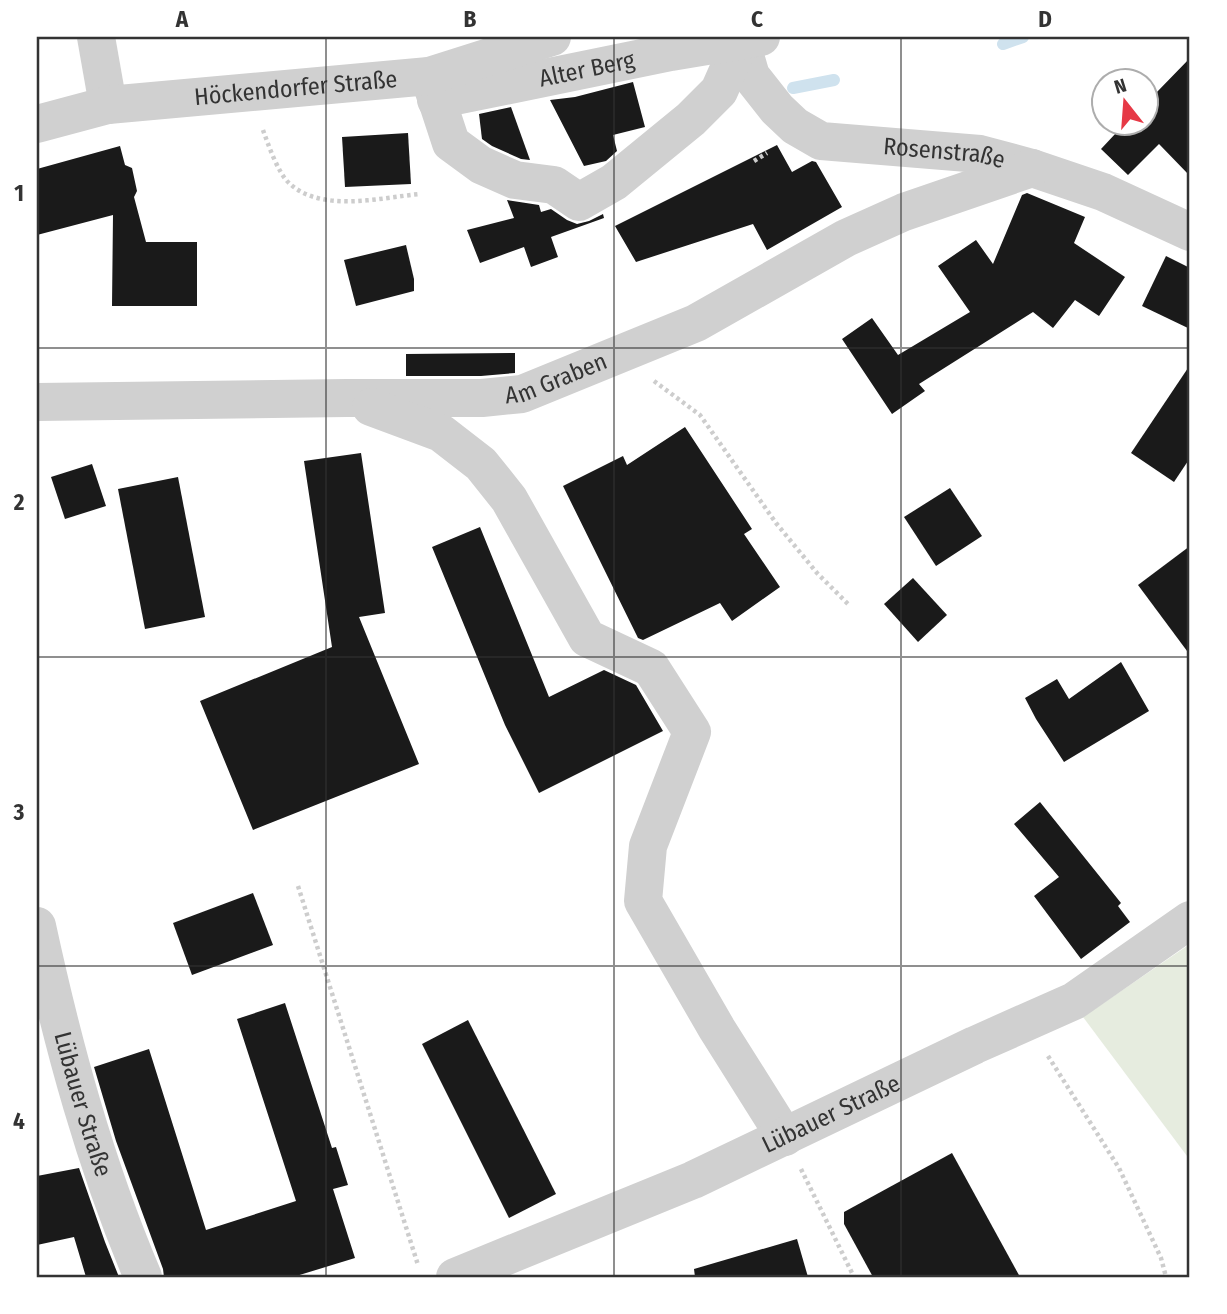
<svg xmlns="http://www.w3.org/2000/svg" width="1227" height="1314" font-family="'Fira Sans Condensed',sans-serif">
<style>
.green{fill:#e6ecdf}
.lines{fill:none;stroke-linecap:round;stroke-linejoin:round}
.stream{stroke:#cfe2ee;stroke-width:12}
.building{fill:#1a1a1a}
.path{stroke:#cdcdcd;stroke-width:4.5;stroke-dasharray:3.5 3.5;stroke-linecap:butt}
.minor{stroke:#d0d0d0;stroke-width:38}
.grid{fill:none;stroke:#333;stroke-width:2;stroke-opacity:0.55}
.labels{text-anchor:middle;stroke-width:7;stroke-linejoin:round;paint-order:stroke}
.street-label{font-size:24px;fill:#333;stroke:#fff}
.neatline{fill:none;stroke:#333;stroke-width:2.5}
.grid-label{font-size:23px;text-anchor:middle;font-weight:bold;fill:#333}
</style>
<rect width="100%" height="100%" fill="#fff"/>
<path class="green" d="M 1190,944 L 1190,1160 L 1083,1017 Z"/>
<g class="lines">
<g class="stream">
<path d="M 1003,44 L 1023,37"/>
<path d="M 793,88 L 834,80"/>
</g>
</g>
<g class="building">
<path d="M 1190,58 L 1190,176 L 1159,144 L 1128,175 L 1101,149 L 1116,133 L 1106,122 L 1146,122 L 1146,84 L 1156,93 Z"/>
<path d="M 633,82 L 645,127 L 613,135 L 617,151 L 606,161 L 584,166 L 550,100 L 575,97 Z"/>
<path d="M 511,107 L 530,160 L 521,159 L 492,146 L 482,139 L 479,114 Z"/>
<path d="M 408,133 L 411,184 L 345,187 L 342,137 Z"/>
<path d="M 777,145 L 792,172 L 812,161 L 816,162 L 842,207 L 767,250 L 753,224 L 636,262 L 615,226 Z"/>
<path d="M 120,146 L 125,165 L 132,168 L 137,191 L 134,197 L 146,242 L 197,242 L 197,306 L 112,306 L 113,215 L 37,235 L 37,169 Z"/>
<path d="M 1027,193 L 1085,217 L 1074,243 L 1125,277 L 1099,316 L 1075,300 L 1053,328 L 1033,312 L 919,384 L 925,391 L 892,414 L 842,339 L 872,318 L 898,355 L 970,312 L 938,266 L 976,240 L 993,264 L 1022,195 Z"/>
<path d="M 507,200 L 539,205 L 541,212 L 551,209 L 567,220 L 577,224 L 589,221 L 603,214 L 604,218 L 551,237 L 558,257 L 531,267 L 524,247 L 480,263 L 467,230 L 514,218 Z"/>
<path d="M 406,245 L 414,279 L 414,291 L 356,306 L 344,260 Z"/>
<path d="M 1166,256 L 1190,268 L 1190,329 L 1142,306 Z"/>
<path d="M 515,353 L 515,373 L 481,376 L 406,376 L 406,354 Z"/>
<path d="M 1190,365 L 1190,458 L 1174,482 L 1131,453 Z"/>
<path d="M 685,427 L 752,529 L 744,534 L 780,587 L 732,621 L 720,603 L 643,640 L 638,638 L 563,486 L 623,456 L 627,465 Z"/>
<path d="M 361,453 L 385,613 L 359,617 L 419,764 L 253,830 L 200,701 L 332,647 L 304,461 Z"/>
<path d="M 92,464 L 106,506 L 65,519 L 51,477 Z"/>
<path d="M 178,477 L 205,617 L 145,629 L 118,489 Z"/>
<path d="M 950,488 L 982,536 L 936,566 L 904,517 Z"/>
<path d="M 480,527 L 549,697 L 604,670 L 636,685 L 663,731 L 539,793 L 505,725 L 432,547 Z"/>
<path d="M 1190,546 L 1190,655 L 1138,585 Z"/>
<path d="M 913,578 L 947,615 L 918,642 L 884,604 Z"/>
<path d="M 1121,662 L 1149,711 L 1064,762 L 1036,719 L 1025,698 L 1057,679 L 1069,699 Z"/>
<path d="M 1040,802 L 1121,903 L 1118,906 L 1130,922 L 1081,959 L 1034,896 L 1059,877 L 1014,824 Z"/>
<path d="M 253,893 L 273,945 L 192,975 L 173,923 Z"/>
<path d="M 285,1003 L 332,1148 L 336,1147 L 348,1185 L 333,1189 L 355,1258 L 293,1277 L 164,1277 L 163,1269 L 116,1141 L 94,1067 L 149,1049 L 206,1230 L 296,1201 L 237,1019 Z"/>
<path d="M 468,1020 L 556,1194 L 509,1218 L 422,1044 Z"/>
<path d="M 952,1153 L 1020,1277 L 873,1277 L 844,1224 L 844,1212 Z"/>
<path d="M 79,1168 L 105,1242 L 119,1277 L 86,1277 L 74,1237 L 37,1245 L 37,1176 Z"/>
<path d="M 797,1239 L 808,1277 L 695,1277 L 694,1269 Z"/>
</g>
<g class="lines">
<g class="path">
<path d="M 263,130 C 268,144 278,173 289,183 C 321,213 379,198 419,194"/>
<path d="M 754,161 L 767,153"/>
<path d="M 654,381 L 700,415 L 776,523 L 817,573 L 849,605"/>
<path d="M 298,886 L 418,1265"/>
<path d="M 1048,1056 L 1119,1168 L 1161,1258 L 1166,1277"/>
<path d="M 801,1169 L 854,1277"/>
</g>
<g class="minor">
<path d="M 96,37 L 108,105"/>
<path id="s1" d="M 741,42 L 751,76 L 777,109 L 795,126 L 821,141 L 980,154 L 1032,168 L 1103,192 L 1190,232"/>
<path d="M 429,76 L 451,143 L 481,165 L 515,180 L 554,185 L 579,202 L 614,182 L 691,119 L 719,91 L 743,37"/>
<path id="s2" d="M 436,100 L 671,52 L 761,37"/>
<path id="s3" d="M 37,124 L 108,105 L 429,76 L 552,37"/>
<path id="s4" d="M 37,402 L 347,398 L 482,398 L 522,394 L 696,323 L 846,238 L 904,212 L 1032,168"/>
<path d="M 371,407 L 441,433 L 481,464 L 509,499 L 587,638 L 651,668 L 692,732 L 648,846 L 643,901 L 717,1029 L 785,1137"/>
<path id="s5" d="M 37,926 C 63,1046 95,1164 143,1277"/>
<path id="s6" d="M 455,1277 L 693,1180 L 975,1045 L 1074,1001 L 1190,920"/>
</g>
</g>
<path class="grid" d="M 326,37 L 326,1277M 614,37 L 614,1277M 901,37 L 901,1277M 37,348 L 1190,348M 37,657 L 1190,657M 37,966 L 1190,966"/>
<g class="labels">
<g class="street-label">
<text dy="8" stroke="none"><textPath href="#s2" startOffset="154">Alter Berg</textPath></text>
<text dy="8" stroke="none"><textPath href="#s3" startOffset="262">Höckendorfer Straße</textPath></text>
<text dy="8" stroke="none"><textPath href="#s1" startOffset="256">Rosenstraße</textPath></text>
<text dy="8" stroke="none"><textPath href="#s4" startOffset="522">Am Graben</textPath></text>
<text dy="8" stroke="none"><textPath href="#s5" startOffset="184">Lübauer Straße</textPath></text>
<text dy="8" stroke="none"><textPath href="#s6" startOffset="410">Lübauer Straße</textPath></text>
</g>
</g>
<rect width="1227" height="1314" fill="none" stroke="#ffffff" stroke-width="77"/>
<g transform="translate(1125 102) rotate(343)"><circle r="33" fill="#ffffff" stroke="#adadad" stroke-width="2"/>
<path d="M0-5L12 26L0 18L-12 26Z" fill="#e63946"/>
<text y="-10" font-size="19" font-weight="bold" text-anchor="middle" fill="#333333">N</text>
</g>
<rect x="38" y="38" width="1150" height="1238" class="neatline"/>
<g class="grid-label">
<text x="182" y="27">A</text>
<text x="470" y="27">B</text>
<text x="757" y="27">C</text>
<text x="1045" y="27">D</text>
<text x="19" y="201">1</text>
<text x="19" y="510">2</text>
<text x="19" y="820">3</text>
<text x="19" y="1129">4</text>
</g>
</svg>
